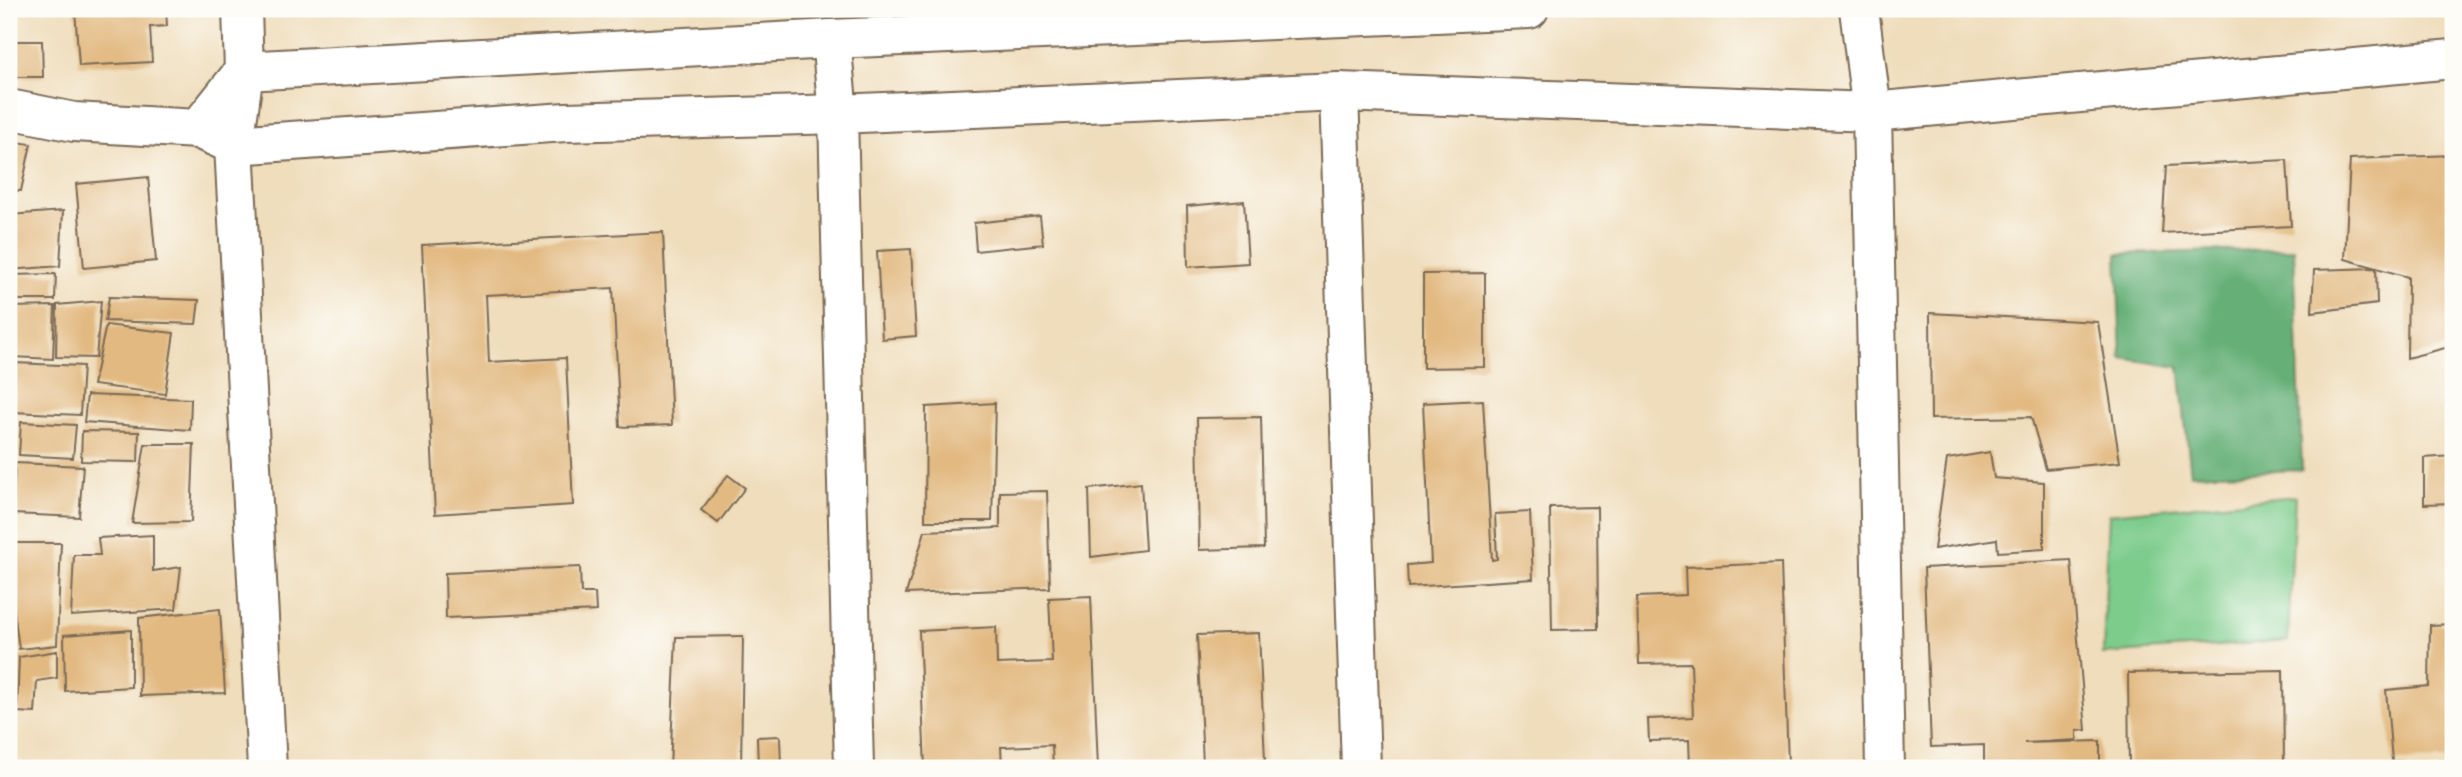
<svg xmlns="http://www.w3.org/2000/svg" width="2462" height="777" font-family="Dekko,sans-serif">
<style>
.green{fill:#7dcc8c;stroke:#5c7b55;stroke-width:2}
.forest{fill:#66b078;stroke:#506d4b;stroke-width:2}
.building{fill:#e2b981}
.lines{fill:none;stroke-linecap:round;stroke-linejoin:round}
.street-casing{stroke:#7a6955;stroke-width:42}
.street{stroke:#fff;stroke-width:38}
</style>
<rect width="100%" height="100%" fill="#fdfcf7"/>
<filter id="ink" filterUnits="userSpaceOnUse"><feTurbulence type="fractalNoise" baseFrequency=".0143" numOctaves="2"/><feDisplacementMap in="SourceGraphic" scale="14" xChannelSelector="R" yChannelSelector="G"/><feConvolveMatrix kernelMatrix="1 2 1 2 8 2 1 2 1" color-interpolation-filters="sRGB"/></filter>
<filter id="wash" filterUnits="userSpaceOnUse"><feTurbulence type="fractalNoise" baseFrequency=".00686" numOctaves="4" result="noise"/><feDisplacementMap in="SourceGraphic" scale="28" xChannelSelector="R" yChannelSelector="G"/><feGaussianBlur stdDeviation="1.57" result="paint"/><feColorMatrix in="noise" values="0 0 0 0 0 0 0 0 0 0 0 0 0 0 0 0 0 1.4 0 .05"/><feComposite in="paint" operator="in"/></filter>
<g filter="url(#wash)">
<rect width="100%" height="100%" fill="#efddbb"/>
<path class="green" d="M 2295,496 L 2288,641 L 2103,654 L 2109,514 Z"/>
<path class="forest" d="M 2294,249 L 2302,470 L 2191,474 L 2179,367 L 2121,358 L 2117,254 Z"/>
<g id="blocks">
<g class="building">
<path d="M 75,9 L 166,9 L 167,26 L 150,27 L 152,62 L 79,66 Z"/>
<path d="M 9,41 L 42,41 L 43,77 L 9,77 Z"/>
<path d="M 9,141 L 31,144 L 21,191 L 9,190 Z"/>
<path d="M 2453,155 L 2453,346 L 2407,358 L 2408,277 L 2345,259 L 2350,159 Z"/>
<path d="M 2287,160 L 2291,226 L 2162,233 L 2166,166 Z"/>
<path d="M 148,177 L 156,261 L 84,268 L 76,184 Z"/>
<path d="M 1244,201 L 1248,263 L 1188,267 L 1187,206 Z"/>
<path d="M 63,211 L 60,266 L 9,270 L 9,215 Z"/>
<path d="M 1040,216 L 1043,244 L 976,251 L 974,223 Z"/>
<path d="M 663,232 L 672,425 L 620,427 L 613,288 L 486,295 L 489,362 L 566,358 L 573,505 L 435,514 L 422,245 Z"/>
<path d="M 911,249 L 916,336 L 882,339 L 877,251 Z"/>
<path d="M 2376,268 L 2377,304 L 2312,312 L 2314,270 Z"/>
<path d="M 1485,273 L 1485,367 L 1423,368 L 1423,274 Z"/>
<path d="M 56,274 L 55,300 L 9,300 L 9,275 Z"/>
<path d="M 109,297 L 199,300 L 196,324 L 105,321 Z"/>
<path d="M 101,301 L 96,358 L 56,357 L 57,305 Z"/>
<path d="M 55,306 L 53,359 L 13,357 L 12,307 Z"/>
<path d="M 1930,313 L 2098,322 L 2120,462 L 2046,469 L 2031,417 L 1931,419 Z"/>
<path d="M 106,325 L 174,333 L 165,394 L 93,385 Z"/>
<path d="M 14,363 L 83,366 L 80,415 L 12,412 Z"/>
<path d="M 87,395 L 191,399 L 190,430 L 84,422 Z"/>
<path d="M 1483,400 L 1492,560 L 1497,559 L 1495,514 L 1530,512 L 1533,579 L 1408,587 L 1407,565 L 1431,563 L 1423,403 Z"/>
<path d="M 995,403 L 992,521 L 925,521 L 926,407 Z"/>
<path d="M 1261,417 L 1264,548 L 1199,550 L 1197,418 Z"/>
<path d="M 21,422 L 76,425 L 73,458 L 19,455 Z"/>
<path d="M 82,431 L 139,432 L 138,462 L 81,461 Z"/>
<path d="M 145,444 L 194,444 L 191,522 L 132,523 Z"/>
<path d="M 1990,452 L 1994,478 L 2044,482 L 2044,549 L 1998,552 L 1997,539 L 1934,549 L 1947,459 Z"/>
<path d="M 2453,456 L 2453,503 L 2424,504 L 2424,458 Z"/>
<path d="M 15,463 L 83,466 L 79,517 L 13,514 Z"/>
<path d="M 728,475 L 745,488 L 718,523 L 701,510 Z"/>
<path d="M 1141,483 L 1145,550 L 1091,557 L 1089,489 Z"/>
<path d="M 1047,491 L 1050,588 L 906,594 L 925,531 L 1000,528 L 1000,492 Z"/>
<path d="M 1597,507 L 1598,629 L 1552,630 L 1550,508 Z"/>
<path d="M 153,535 L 153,571 L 181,567 L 176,609 L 71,616 L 74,555 L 100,555 L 98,538 Z"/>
<path d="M 9,543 L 61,543 L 57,645 L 19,649 L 9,572 Z"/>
<path d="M 2071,560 L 2086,730 L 2077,731 L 2077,740 L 2024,743 L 2100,741 L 2100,768 L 1984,768 L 1984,745 L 1931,747 L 1924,568 Z"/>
<path d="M 1781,563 L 1788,764 L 1690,768 L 1689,740 L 1649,741 L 1648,719 L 1693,717 L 1691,663 L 1639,664 L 1637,597 L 1686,595 L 1685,567 Z"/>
<path d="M 580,567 L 581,593 L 595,593 L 596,611 L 446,618 L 445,573 Z"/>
<path d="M 1091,596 L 1098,768 L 1053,768 L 1052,745 L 1001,747 L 1002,768 L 925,768 L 919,631 L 996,627 L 997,664 L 1052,662 L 1049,598 Z"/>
<path d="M 220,609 L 225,693 L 140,696 L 139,618 Z"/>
<path d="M 2453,624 L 2453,760 L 2392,761 L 2386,690 L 2429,686 L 2430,625 Z"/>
<path d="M 131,630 L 131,687 L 65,691 L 64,635 Z"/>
<path d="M 1259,633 L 1265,760 L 1203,764 L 1197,635 Z"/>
<path d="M 743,636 L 741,768 L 670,768 L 676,637 Z"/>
<path d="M 9,644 L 13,644 L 16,701 L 9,701 Z"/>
<path d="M 57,651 L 57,678 L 37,681 L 35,713 L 17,712 L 19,657 Z"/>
<path d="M 2283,670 L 2284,764 L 2129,767 L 2128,673 Z"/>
<path d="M 780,736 L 781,768 L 758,768 L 757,737 Z"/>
</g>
</g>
</g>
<g filter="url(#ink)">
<use href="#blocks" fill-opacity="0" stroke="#7a6955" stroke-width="2"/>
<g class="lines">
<g class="street-casing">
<g id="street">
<path d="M 242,9 L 244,71 L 234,145 L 267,768"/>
<path d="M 1859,9 L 1872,112 L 1885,768"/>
<path d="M 831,39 L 838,114 L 854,768"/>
<path d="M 1339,92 L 1361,768"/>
<path d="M 9,109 L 74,122 L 198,129 L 234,145 L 566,122 L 838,114 L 1339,92 L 1872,112 L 2453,59"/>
<path d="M 198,129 L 244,71 L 831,39 L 1529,9"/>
</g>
</g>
<use href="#street" class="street"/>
</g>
</g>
<rect width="2462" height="777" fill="none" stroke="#fdfcf7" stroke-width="35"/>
</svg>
